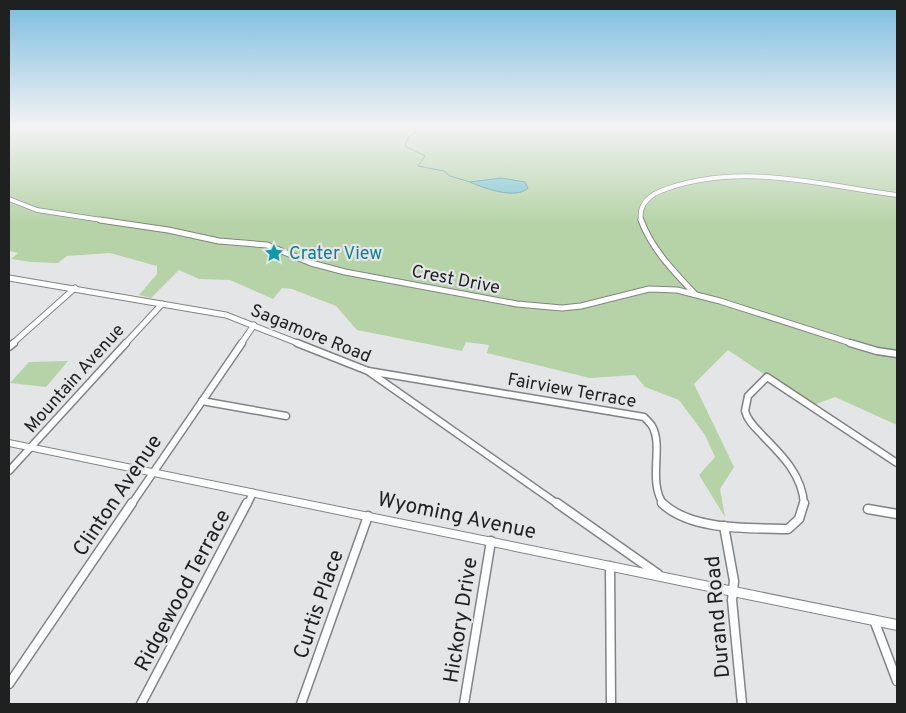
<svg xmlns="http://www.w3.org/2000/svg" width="906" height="713" font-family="Overpass,sans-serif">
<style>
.green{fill:#b5d3a6}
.water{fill:#79c7d3;stroke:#5e959d}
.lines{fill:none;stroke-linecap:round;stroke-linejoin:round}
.stream{stroke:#5e959d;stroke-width:1}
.minor-far3-casing{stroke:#828384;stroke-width:5.5}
.minor-far2-casing{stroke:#828384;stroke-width:7}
.minor-far1-casing{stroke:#828384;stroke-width:9}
.minor-casing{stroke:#828384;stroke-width:11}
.major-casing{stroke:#828384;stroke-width:2}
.minor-far3{stroke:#fff;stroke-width:4}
.minor-far2{stroke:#fff;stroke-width:5}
.minor-far1{stroke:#fff;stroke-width:6}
.minor{stroke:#fff;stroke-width:8}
.major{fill:#fff;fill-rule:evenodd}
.labels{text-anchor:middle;stroke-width:4.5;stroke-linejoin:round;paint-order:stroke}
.culture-label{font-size:18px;fill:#0d838f;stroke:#e4e5e7;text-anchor:start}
.street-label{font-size:18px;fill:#1f2020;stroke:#e4e5e7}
.near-street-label{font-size:21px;fill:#1f2020;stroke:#e4e5e7}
</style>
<rect width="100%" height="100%" fill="#e4e5e7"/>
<g class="green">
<path d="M 9,125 L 897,125 L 897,425 L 835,397 L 811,406 L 728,350 L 694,384 L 734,467 L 720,489 L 725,517 L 699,475 L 715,457 L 705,435 L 679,400 L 645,387 L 635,375 L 590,378 L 487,353 L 489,345 L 466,342 L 462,351 L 357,330 L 336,306 L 292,289 L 282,288 L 273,299 L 230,280 L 199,279 L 179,270 L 151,298 L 139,295 L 157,274 L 157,266 L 110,253 L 67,256 L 58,263 L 31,262 L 11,259 L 18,253 L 9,251 Z"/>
<path d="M 68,361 L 46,387 L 10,383 L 29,362 Z"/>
</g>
<path class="water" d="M 501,178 L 525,182 L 528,188 C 516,200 483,188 470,182 Z"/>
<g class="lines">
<g class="stream">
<path d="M 74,125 L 94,126 L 97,130"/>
<path d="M 414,125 L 416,133 L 409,136 L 405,146 L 425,156 L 418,166 L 444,171 L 450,176 L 470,182"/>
</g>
<g class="minor-far3-casing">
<g id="minor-far3">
<path d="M 9,199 L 37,210 L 108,221"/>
<path d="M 641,221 C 638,203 651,194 666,189 C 742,162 820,185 897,195"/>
</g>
</g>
<g class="minor-far2-casing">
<g id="minor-far2">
<path d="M 100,220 L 168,230 L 219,241 L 267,245 L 311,263 L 345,272 L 517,304 L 562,308 L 581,306 L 649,289 L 677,290 L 720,301 L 854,344"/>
<path d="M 641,220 C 651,248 674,272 694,293"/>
<path d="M 9,278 L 226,315 L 300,344"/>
<path d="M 12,344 L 75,288"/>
<path d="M 125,344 L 162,304"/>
<path d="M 241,344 L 254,325"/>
</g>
</g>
<g class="minor-far1-casing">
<g id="minor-far1">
<path d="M 297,343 L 368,371 L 559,505"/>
<path d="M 850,343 L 877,351 L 897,354"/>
<path d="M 9,347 L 14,343"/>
<path d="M 368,371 L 644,417 C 647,420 650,423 652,426 C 664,446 647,482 664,505"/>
<path d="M 202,401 L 286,416"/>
<path d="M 9,471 L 126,343"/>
<path d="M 131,505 L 242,343"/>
<path d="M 247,505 L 253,493"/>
<path d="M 804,505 C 803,476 782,455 763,436 C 756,428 748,422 745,411 L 748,396 L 767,377 L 897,463"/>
</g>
</g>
<g class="minor-casing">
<g id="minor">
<path d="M 557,503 L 658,574"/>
<path d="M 662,503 C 691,531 750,528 788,529 L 799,519 L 804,503"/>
<path d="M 868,509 L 897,514"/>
<path d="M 724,526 L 734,581 L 732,600 L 742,704"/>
<path d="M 610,566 L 611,704"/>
<path d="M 874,620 L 897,681"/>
<path d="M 9,684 L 132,503"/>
<path d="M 141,704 L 247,503"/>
<path d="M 301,704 L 368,516"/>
<path d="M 464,704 L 491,541"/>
</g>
</g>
<g class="major-casing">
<path id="major" d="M 9,440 L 897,620 L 897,630 L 9,446 Z"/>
</g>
<use href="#minor-far3" class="minor-far3"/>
<use href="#minor-far2" class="minor-far2"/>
<use href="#minor-far1" class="minor-far1"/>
<use href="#minor" class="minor"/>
<use href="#major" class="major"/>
</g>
<linearGradient id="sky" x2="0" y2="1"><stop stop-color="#7bbce0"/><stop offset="0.56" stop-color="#f3f3f4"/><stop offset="1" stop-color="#f3f3f4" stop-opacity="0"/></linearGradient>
<rect width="906" height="225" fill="url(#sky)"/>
<defs>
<g id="sight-bare" transform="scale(1.5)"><path d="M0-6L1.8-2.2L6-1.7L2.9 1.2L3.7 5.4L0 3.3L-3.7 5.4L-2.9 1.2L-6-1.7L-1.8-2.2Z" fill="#0f9aa8" stroke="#e4e5e7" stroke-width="2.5" paint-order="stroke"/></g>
</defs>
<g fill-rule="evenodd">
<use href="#sight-bare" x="274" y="253"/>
</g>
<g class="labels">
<g class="culture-label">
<text x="289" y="259">Crater View</text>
</g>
<g class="street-label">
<text transform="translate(456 279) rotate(11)" y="6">Crest Drive</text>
<text transform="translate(311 333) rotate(22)" y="6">Sagamore Road</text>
<text transform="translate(74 378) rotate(-48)" y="6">Mountain Avenue</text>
<text transform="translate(572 390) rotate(10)" y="6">Fairview Terrace</text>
</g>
<g class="near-street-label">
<text transform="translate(117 495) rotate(-56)" y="7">Clinton Avenue</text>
<text transform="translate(457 515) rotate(12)" y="7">Wyoming Avenue</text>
<text transform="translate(182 590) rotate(-62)" y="7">Ridgewood Terrace</text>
<text transform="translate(318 604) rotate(-71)" y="7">Curtis Place</text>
<text transform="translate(717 617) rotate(-95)" y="7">Durand Road</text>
<text transform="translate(460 620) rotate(-81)" y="7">Hickory Drive</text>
</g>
</g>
<rect width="906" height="713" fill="none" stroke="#1f2020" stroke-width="20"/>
</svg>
